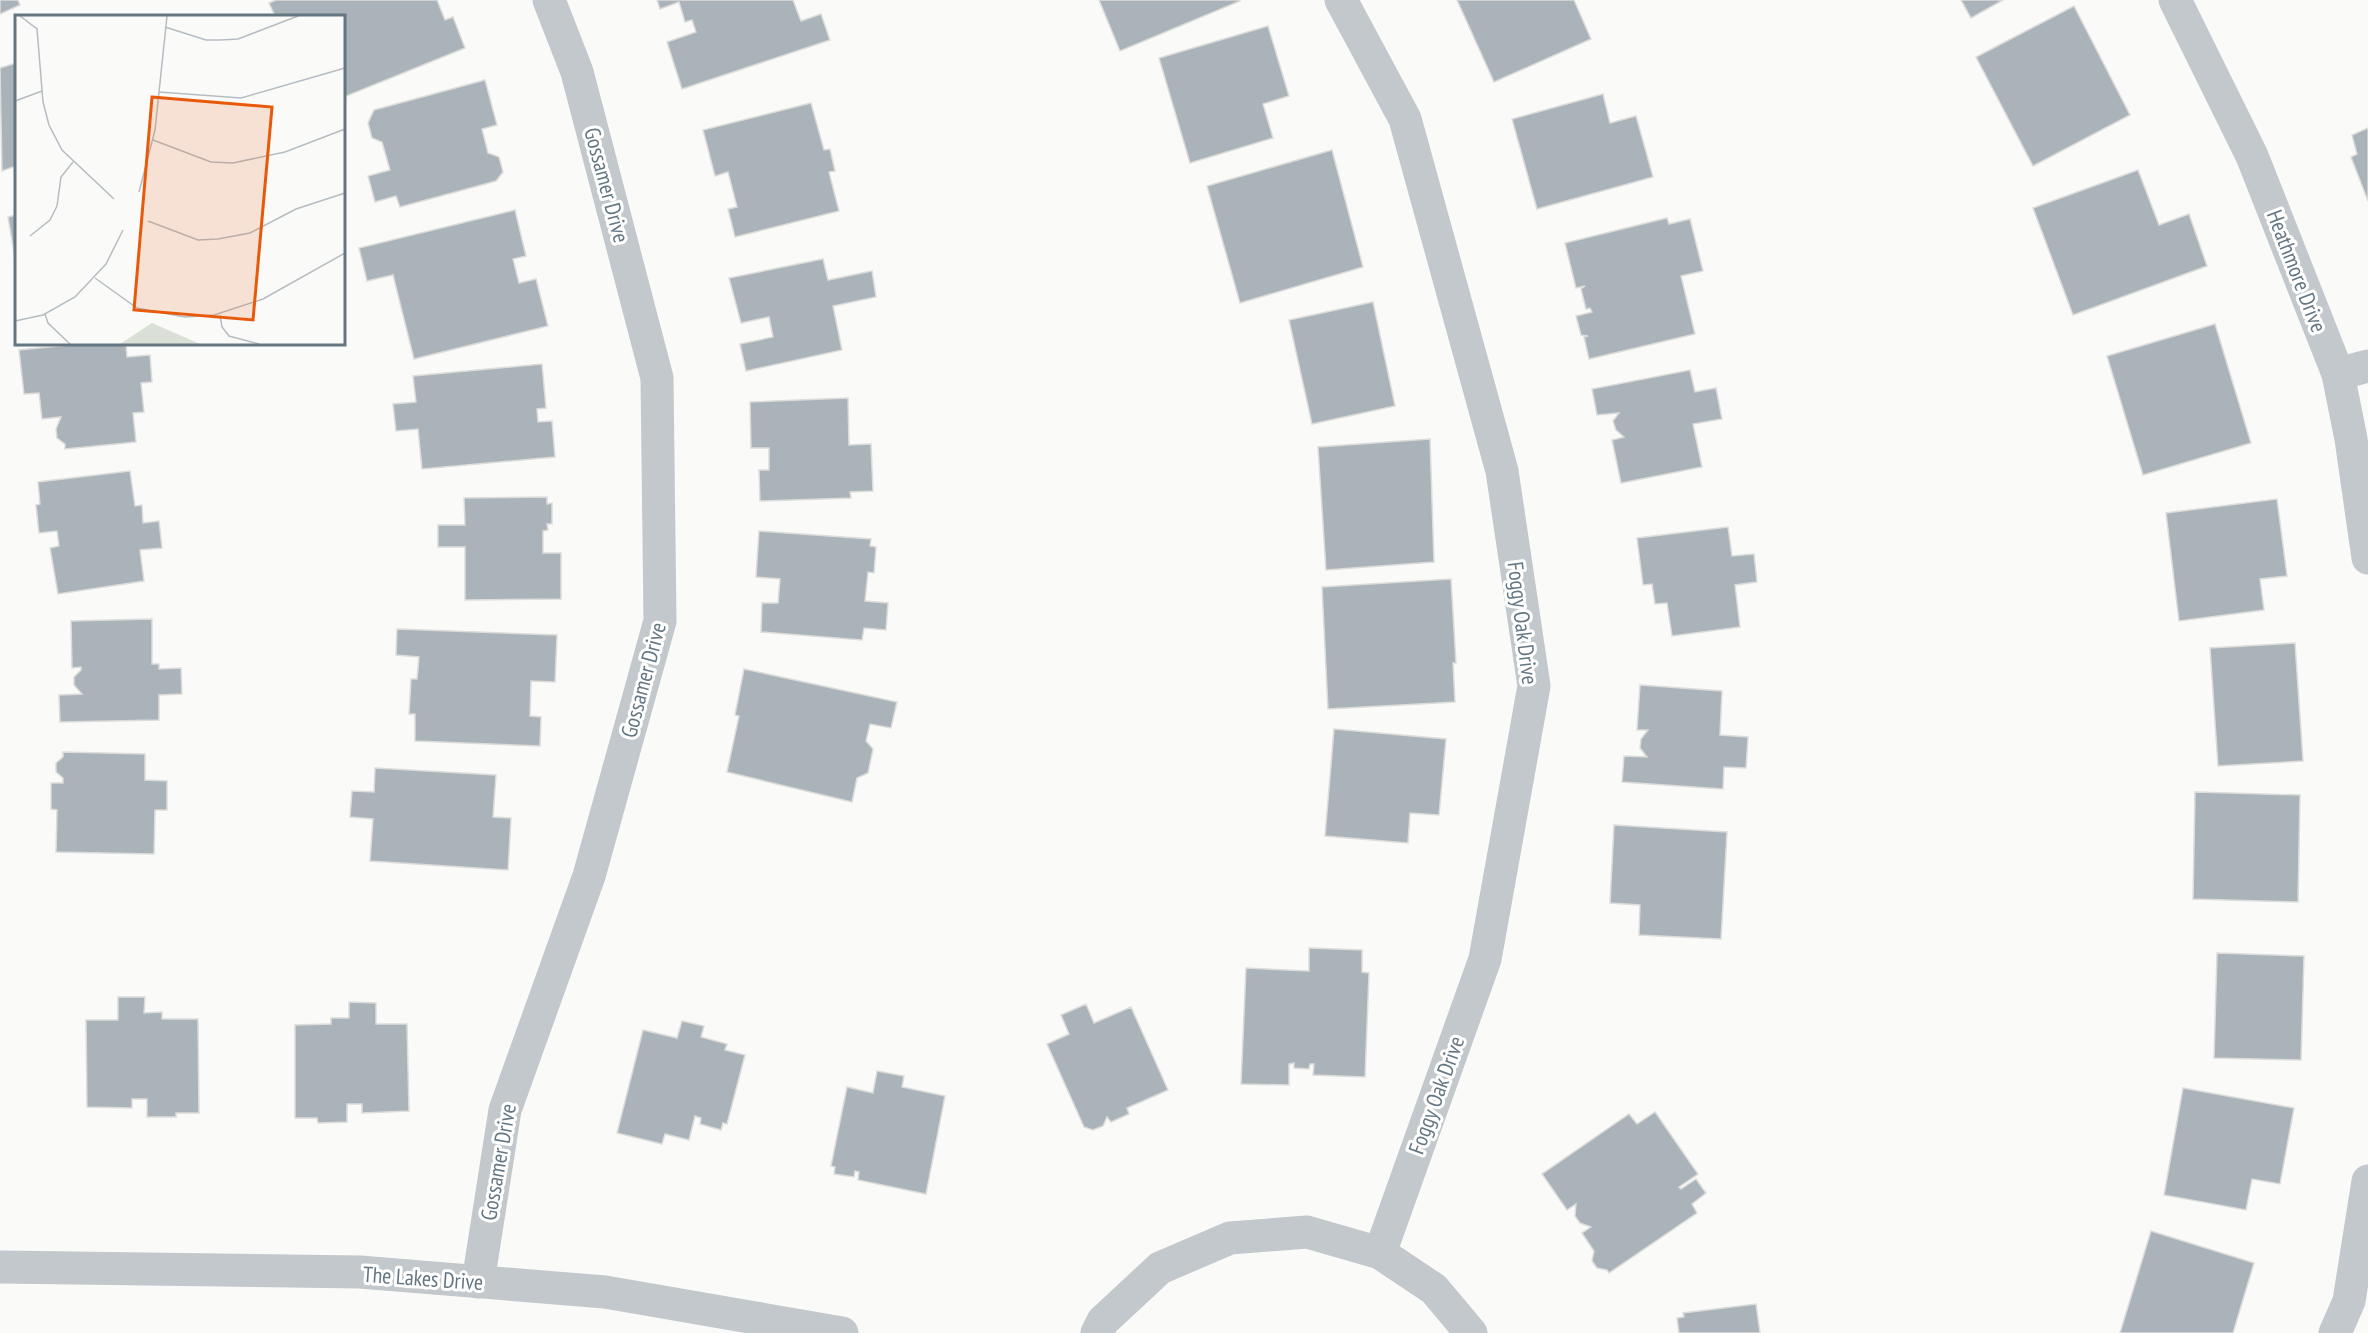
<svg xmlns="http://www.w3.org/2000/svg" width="2368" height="1333" font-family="'PT Sans Narrow',sans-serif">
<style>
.building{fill:#aab3b9;stroke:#dcdcda;stroke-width:1.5}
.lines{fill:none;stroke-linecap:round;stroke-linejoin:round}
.minor{stroke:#c3c8cc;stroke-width:33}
.labels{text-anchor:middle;stroke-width:6;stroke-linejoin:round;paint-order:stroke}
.street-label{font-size:22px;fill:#657683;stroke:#fff}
.inset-road{fill:none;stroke:#b5bdc2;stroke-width:1.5}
.view{fill:#e8590c;fill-opacity:0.15;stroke:#e8590c;stroke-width:3}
.inset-edge{fill:none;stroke:#657683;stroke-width:3}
</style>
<rect width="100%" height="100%" fill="#fafaf8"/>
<g class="building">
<path d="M 0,0 L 18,0 L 20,5 L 0,14 Z"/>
<path d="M 276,0 L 437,0 L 445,20 L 453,17 L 465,48 L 344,97 L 344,16 L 275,16 L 269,3 Z"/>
<path d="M 657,0 L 793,0 L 801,21 L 821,14 L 830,40 L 682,89 L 667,42 L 696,32 L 692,20 L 685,22 L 679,2 L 660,9 Z"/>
<path d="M 1099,0 L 1240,0 L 1240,1 L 1120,51 Z"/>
<path d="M 1457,0 L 1574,0 L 1591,39 L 1494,82 Z"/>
<path d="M 1961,0 L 2003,0 L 1971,18 Z"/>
<path d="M 2074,6 L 2130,115 L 2033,166 L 1976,57 Z"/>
<path d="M 1268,26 L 1289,96 L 1263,104 L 1273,138 L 1190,163 L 1159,58 Z"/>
<path d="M 16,63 L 16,166 L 2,171 L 0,68 Z"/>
<path d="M 485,80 L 497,125 L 482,129 L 488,153 L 499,157 L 503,172 L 496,181 L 400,207 L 396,196 L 375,202 L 368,176 L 390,170 L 382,142 L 372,138 L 368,123 L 374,110 Z"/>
<path d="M 1603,94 L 1610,123 L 1636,116 L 1653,177 L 1537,209 L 1512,119 Z"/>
<path d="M 811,103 L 824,150 L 830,149 L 835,171 L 829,172 L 839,211 L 735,237 L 728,209 L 737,207 L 728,172 L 715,176 L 703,130 Z"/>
<path d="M 2368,128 L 2368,201 L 2351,157 L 2357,154 L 2352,135 Z"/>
<path d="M 1332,150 L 1363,267 L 1240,303 L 1207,186 Z"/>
<path d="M 2138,170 L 2159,225 L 2189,214 L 2207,266 L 2073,315 L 2033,208 Z"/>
<path d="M 515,210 L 526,256 L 513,259 L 519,283 L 536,279 L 548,326 L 414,359 L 393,275 L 367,281 L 359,248 Z"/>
<path d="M 16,215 L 16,264 L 8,217 Z"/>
<path d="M 1667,218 L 1669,224 L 1690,219 L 1703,271 L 1681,276 L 1695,334 L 1589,359 L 1584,337 L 1588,336 L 1581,335 L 1576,316 L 1592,312 L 1590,308 L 1586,309 L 1581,289 L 1585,286 L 1576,288 L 1565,243 Z"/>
<path d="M 823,259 L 828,280 L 872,271 L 876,297 L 833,306 L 842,350 L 746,371 L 740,344 L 773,337 L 769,317 L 741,323 L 729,278 Z"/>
<path d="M 1373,302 L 1395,406 L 1312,424 L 1289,320 Z"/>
<path d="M 2215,324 L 2251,443 L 2143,475 L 2107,356 Z"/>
<path d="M 80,344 L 126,344 L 127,357 L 150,355 L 152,382 L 141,383 L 144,412 L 133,413 L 136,442 L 65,449 L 65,444 L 57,438 L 56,429 L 61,417 L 42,419 L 39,393 L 24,394 L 19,350 Z"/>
<path d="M 542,364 L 546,408 L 537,409 L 538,422 L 552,421 L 555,457 L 422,469 L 418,429 L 396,431 L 393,404 L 416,402 L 413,376 Z"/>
<path d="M 1690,370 L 1695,392 L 1716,388 L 1722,419 L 1693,424 L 1702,467 L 1621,483 L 1612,440 L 1624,437 L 1616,430 L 1613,421 L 1619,413 L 1597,415 L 1592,389 Z"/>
<path d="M 848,398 L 849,445 L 871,444 L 873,491 L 850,492 L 851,498 L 760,501 L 759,470 L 769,470 L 769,448 L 751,448 L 750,402 Z"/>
<path d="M 1430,439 L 1434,562 L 1326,570 L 1318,447 Z"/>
<path d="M 130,471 L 135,506 L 142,505 L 143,523 L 159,521 L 162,548 L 140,550 L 144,581 L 58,594 L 50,548 L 59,546 L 57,531 L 39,533 L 36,505 L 40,504 L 38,482 Z"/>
<path d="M 547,497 L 547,504 L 552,503 L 552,524 L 547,524 L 548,530 L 543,531 L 543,553 L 561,553 L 561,599 L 465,600 L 465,547 L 438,547 L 438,525 L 465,525 L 464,498 Z"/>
<path d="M 2277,499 L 2287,576 L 2260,579 L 2264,610 L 2179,621 L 2166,513 Z"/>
<path d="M 1728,527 L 1732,556 L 1754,554 L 1757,582 L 1735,585 L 1740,627 L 1672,636 L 1667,603 L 1655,604 L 1652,584 L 1643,585 L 1637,538 Z"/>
<path d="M 759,531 L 871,539 L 870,546 L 876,547 L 874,573 L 868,572 L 865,601 L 888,603 L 886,630 L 864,628 L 862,640 L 761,632 L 762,603 L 778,603 L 780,579 L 756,577 Z"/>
<path d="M 1451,579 L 1456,663 L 1453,663 L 1455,702 L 1328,709 L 1322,587 Z"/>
<path d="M 152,619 L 152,664 L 159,664 L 159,669 L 181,668 L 182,694 L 159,695 L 159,720 L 60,722 L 59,695 L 82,694 L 74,685 L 74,677 L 81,670 L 81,667 L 72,668 L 71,621 Z"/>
<path d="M 397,629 L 557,635 L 555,682 L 531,681 L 530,716 L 541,717 L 540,746 L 415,741 L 415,714 L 409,714 L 411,679 L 417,679 L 419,657 L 396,655 Z"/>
<path d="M 2295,643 L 2303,761 L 2218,766 L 2210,648 Z"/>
<path d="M 744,669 L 897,702 L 891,728 L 870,724 L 866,741 L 873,749 L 868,773 L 857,778 L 852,802 L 727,772 L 739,716 L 735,715 Z"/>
<path d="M 1640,685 L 1722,691 L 1720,735 L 1748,737 L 1746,768 L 1724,767 L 1723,789 L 1622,782 L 1624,756 L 1647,757 L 1640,748 L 1641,739 L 1648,730 L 1637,730 Z"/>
<path d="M 1334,729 L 1446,739 L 1439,815 L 1410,813 L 1408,843 L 1325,836 Z"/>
<path d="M 63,752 L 145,754 L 145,780 L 167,781 L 167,810 L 155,810 L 154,854 L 56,852 L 57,810 L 51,809 L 51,783 L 63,783 L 63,778 L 56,772 L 56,763 L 63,757 Z"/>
<path d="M 375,768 L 496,775 L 493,817 L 511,818 L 508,870 L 370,861 L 373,819 L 350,817 L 352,791 L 374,792 Z"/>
<path d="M 2195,792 L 2300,795 L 2298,902 L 2193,899 Z"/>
<path d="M 1614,825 L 1727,832 L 1721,939 L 1639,935 L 1640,905 L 1610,903 Z"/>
<path d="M 1309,948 L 1362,950 L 1362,972 L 1369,973 L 1365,1077 L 1313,1075 L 1314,1064 L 1310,1064 L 1309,1069 L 1294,1068 L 1294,1063 L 1289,1064 L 1289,1085 L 1241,1084 L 1246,968 L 1309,971 Z"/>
<path d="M 2217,953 L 2304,956 L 2301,1060 L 2214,1058 Z"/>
<path d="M 118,997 L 145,997 L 144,1013 L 162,1012 L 162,1019 L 198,1019 L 199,1113 L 176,1113 L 176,1117 L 147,1117 L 147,1099 L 132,1099 L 132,1108 L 87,1107 L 86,1020 L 118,1020 Z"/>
<path d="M 349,1002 L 376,1003 L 376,1024 L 407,1024 L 409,1111 L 362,1113 L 362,1104 L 347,1104 L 347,1122 L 318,1123 L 317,1118 L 295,1118 L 295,1025 L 331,1024 L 331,1018 L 349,1018 Z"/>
<path d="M 1086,1004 L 1094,1023 L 1131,1007 L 1168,1090 L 1127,1108 L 1129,1114 L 1111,1122 L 1107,1117 L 1103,1126 L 1093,1130 L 1084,1127 L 1047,1044 L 1069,1034 L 1061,1015 Z"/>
<path d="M 682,1021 L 704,1026 L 701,1037 L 727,1044 L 725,1050 L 745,1055 L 727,1124 L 723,1123 L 721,1130 L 700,1124 L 701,1118 L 695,1116 L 689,1140 L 665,1134 L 662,1144 L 617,1133 L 643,1030 L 677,1038 Z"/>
<path d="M 877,1071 L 904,1076 L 902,1087 L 945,1096 L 926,1194 L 858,1180 L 859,1172 L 855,1171 L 854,1177 L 834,1174 L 835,1167 L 831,1166 L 847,1087 L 873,1093 Z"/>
<path d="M 2183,1088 L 2294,1108 L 2280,1184 L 2252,1179 L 2246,1210 L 2164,1195 Z"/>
<path d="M 1655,1112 L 1698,1174 L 1679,1187 L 1681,1189 L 1696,1179 L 1706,1193 L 1692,1204 L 1697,1213 L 1609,1273 L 1607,1270 L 1597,1268 L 1592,1261 L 1594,1251 L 1582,1233 L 1591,1227 L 1580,1223 L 1575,1216 L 1576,1204 L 1567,1210 L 1542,1174 L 1629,1114 L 1637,1124 Z"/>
<path d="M 2151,1231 L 2254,1263 L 2233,1333 L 2120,1333 Z"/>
<path d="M 1756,1304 L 1760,1333 L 1679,1333 L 1677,1318 L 1684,1317 L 1683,1313 Z"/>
</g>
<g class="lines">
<g class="minor">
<path d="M 1341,0 L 1405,119 L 1502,471 L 1534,686 L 1485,959 L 1380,1253"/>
<path d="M 2175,0 L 2252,156 L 2338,374 L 2351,439 L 2368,558"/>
<path d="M 2338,374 L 2368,366"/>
<path d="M 0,1267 L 360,1272 L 605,1292 L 842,1333"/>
<path d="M 478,1282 L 505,1110 L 589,876 L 660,621 L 657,378 L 577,72 L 549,0"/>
<path d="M 1097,1333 L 1103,1321 L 1160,1268 L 1230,1238 L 1307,1232 L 1380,1253 L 1434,1289 L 1471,1333"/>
<path d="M 2335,1333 L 2349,1301 L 2368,1181"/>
</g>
</g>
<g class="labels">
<g class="street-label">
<text transform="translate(607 185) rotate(75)" y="8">Gossamer Drive</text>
<text transform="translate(2297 271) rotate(69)" y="8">Heathmore Drive</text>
<text transform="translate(1523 623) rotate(83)" y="8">Foggy Oak Drive</text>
<text transform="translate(643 680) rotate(-75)" y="8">Gossamer Drive</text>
<text transform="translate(1436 1095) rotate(-70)" y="8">Foggy Oak Drive</text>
<text transform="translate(498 1162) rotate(-80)" y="8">Gossamer Drive</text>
<text transform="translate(423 1278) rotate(4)" y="8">The Lakes Drive</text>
</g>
</g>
<g transform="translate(15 15)">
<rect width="330" height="330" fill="#fafaf8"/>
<path d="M 137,308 L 185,329 L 105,329 Z" fill="#dadfd7"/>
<path class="inset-road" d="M 5,1 L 22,14 L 28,87 L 34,110 L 47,135 L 99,184M 150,12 L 191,25 L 205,25 L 223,24 L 283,1M 144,77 L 226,83 L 330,53M 0,86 L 27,76M 138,125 L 196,147 L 218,148 L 270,137 L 330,114M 124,177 L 140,115 L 152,1M 133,206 L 183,225 L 203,224 L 235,218 L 281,194 L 330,178M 15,221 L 35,205 L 42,191 L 46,162 L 58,147M 80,263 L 122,293 L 170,302 L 199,300 L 248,284 L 330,238M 30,299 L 33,308 L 55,329M 205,300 L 207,312 L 214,321 L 244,329M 0,306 L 28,300 L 60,282 L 91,249 L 108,215"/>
<path class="view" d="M 137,82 L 257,92 L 238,305 L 119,295 Z"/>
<rect width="330" height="330" class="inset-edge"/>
</g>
</svg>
